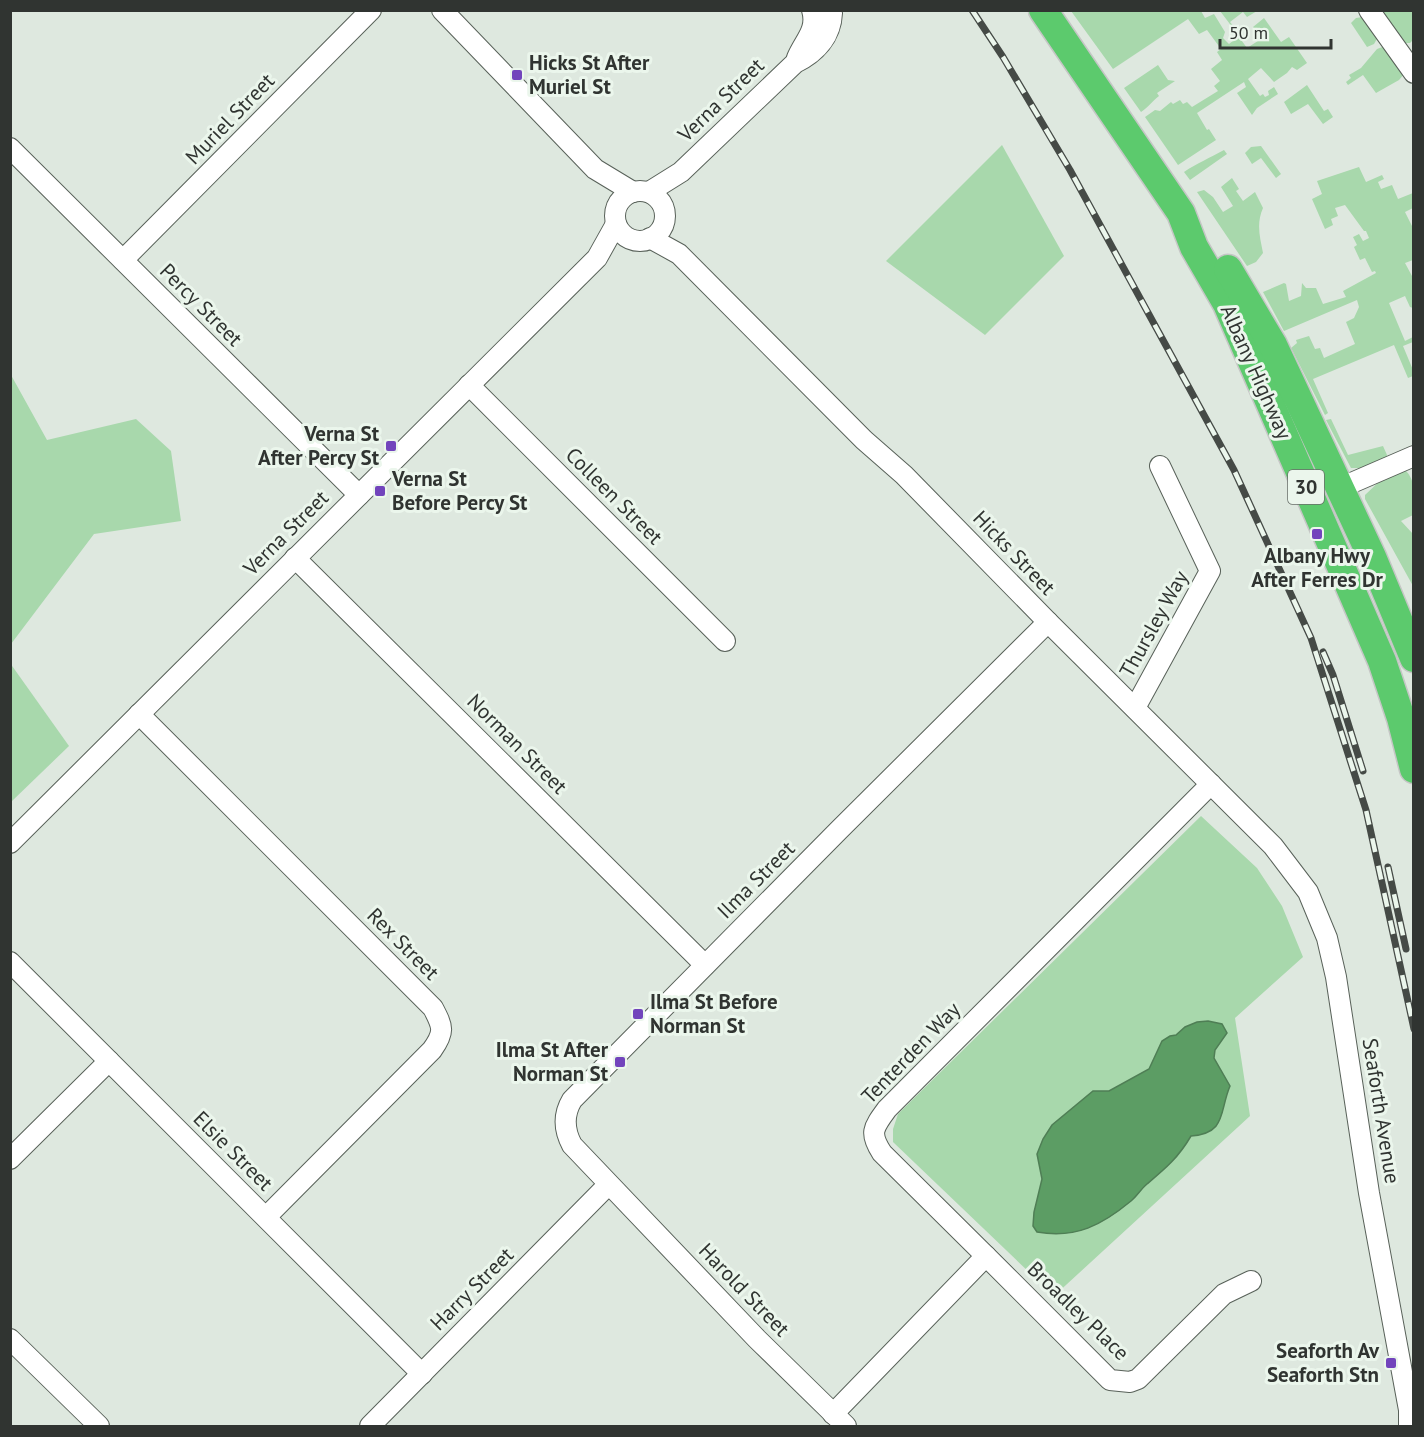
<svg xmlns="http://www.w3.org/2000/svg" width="1424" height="1437" font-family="'PT Sans',sans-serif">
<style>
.green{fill:#a8d8ac}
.water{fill:#5c9d64;stroke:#4f7e55;stroke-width:1.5}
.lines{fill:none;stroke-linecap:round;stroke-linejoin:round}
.minor-casing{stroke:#586159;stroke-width:22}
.highway-casing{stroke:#c5c6c5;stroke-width:31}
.minor{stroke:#fff;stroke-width:20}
.highway{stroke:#5cca6d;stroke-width:28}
.rail-casing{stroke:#454a46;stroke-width:7}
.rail{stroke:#ebf6ec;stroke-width:4.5;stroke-dasharray:14;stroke-linecap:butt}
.poi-dot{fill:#7244bc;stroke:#ebf6ec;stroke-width:2}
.labels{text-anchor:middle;stroke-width:6;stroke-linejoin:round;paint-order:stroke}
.shield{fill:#ebf6ec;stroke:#686e69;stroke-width:1.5}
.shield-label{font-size:20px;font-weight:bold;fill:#303431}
.poi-label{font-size:21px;font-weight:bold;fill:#303431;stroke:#ebf6ec;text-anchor:start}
.street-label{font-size:21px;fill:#303431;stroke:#ebf6ec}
</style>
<rect width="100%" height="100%" fill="#dee8df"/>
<g class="green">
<path d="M 1071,11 L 1201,11 L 1205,18 L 1214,14 L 1225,32 L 1223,38 L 1229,44 L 1239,36 L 1220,11 L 1257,11 L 1247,17 L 1243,12 L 1230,22 L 1241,35 L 1239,37 L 1247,48 L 1261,39 L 1253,27 L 1264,18 L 1281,42 L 1289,37 L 1307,63 L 1297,70 L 1292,67 L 1287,73 L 1274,82 L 1261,68 L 1248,79 L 1260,96 L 1263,94 L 1265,97 L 1269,95 L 1268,91 L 1274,87 L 1278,94 L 1257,108 L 1252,115 L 1237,93 L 1246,87 L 1244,82 L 1197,113 L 1207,130 L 1209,129 L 1216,140 L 1178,165 L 1145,117 L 1155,110 L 1160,111 L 1171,102 L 1173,104 L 1180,100 L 1183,104 L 1187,102 L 1192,107 L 1218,91 L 1214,86 L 1220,81 L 1211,69 L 1222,60 L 1217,52 L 1221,49 L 1207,30 L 1199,34 L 1188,19 L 1113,69 Z"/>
<path d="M 1380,11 L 1413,11 L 1413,40 L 1410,43 L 1403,43 Z"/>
<path d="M 1363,17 L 1378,37 L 1374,44 L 1367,47 L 1351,23 L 1356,18 Z"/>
<path d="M 1385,46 L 1404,74 L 1399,80 L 1376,93 L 1363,75 L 1348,85 L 1346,82 L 1351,78 L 1349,75 L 1361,68 L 1377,49 Z"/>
<path d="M 1158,65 L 1168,80 L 1175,81 L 1157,93 L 1159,96 C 1152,101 1149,107 1141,112 L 1124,88 Z"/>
<path d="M 1307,85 L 1324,111 L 1328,109 L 1333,117 L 1323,124 L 1308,104 L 1291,114 L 1284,102 Z"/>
<path d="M 1002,145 L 1064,256 L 985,335 L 886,261 Z"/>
<path d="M 1261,146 L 1281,174 L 1276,178 L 1261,158 L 1252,164 L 1245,153 L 1251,147 Z"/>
<path d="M 1224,150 L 1227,154 L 1190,180 L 1184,172 C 1197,163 1210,158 1224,150 Z"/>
<path d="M 1359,167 L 1366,182 L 1382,175 L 1384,179 L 1378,182 L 1381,189 L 1392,185 L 1398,199 L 1413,193 L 1413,208 L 1405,212 L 1412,226 L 1413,226 L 1413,260 L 1405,263 L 1412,276 L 1413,275 L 1413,308 L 1410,307 L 1405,296 L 1389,303 L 1405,341 L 1413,337 L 1413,342 L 1403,346 L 1413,370 L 1413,376 L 1408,378 L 1394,345 L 1313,379 L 1328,413 L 1325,415 L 1291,348 L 1297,343 L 1296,340 L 1309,336 L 1315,349 L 1320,348 L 1324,358 L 1355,344 L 1346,322 L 1354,318 L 1359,307 L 1357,300 L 1284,331 L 1263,292 L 1284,283 L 1286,284 L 1289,301 L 1301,296 L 1302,283 L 1306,288 L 1316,288 L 1323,304 L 1346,297 L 1343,291 L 1376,273 L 1375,271 L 1372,272 L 1365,258 L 1360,260 L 1354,247 L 1357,245 L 1353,237 L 1359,234 L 1363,241 L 1369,238 L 1366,231 L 1364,231 L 1345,205 L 1335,208 L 1338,216 L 1331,219 L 1333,225 L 1325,229 L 1312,199 L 1322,194 L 1317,181 Z"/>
<path d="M 1232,178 L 1239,189 L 1236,191 L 1243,201 L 1255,192 L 1263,208 C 1256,224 1260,237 1263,253 L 1256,262 L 1247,266 L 1197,192 L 1204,190 L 1213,197 L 1223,212 L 1233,206 L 1221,187 Z"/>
<path d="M 11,375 L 47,440 L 136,419 L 171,451 L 181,521 L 94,534 L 11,644 Z"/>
<path d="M 1331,419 L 1348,455 L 1383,446 L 1387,455 L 1386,460 L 1364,468 L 1351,468 L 1326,420 Z"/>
<path d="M 1404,469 C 1418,481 1413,499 1413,515 L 1401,521 L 1413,534 L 1413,586 L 1365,499 L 1365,495 L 1384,477 Z"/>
<path d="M 10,663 L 69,746 L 11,802 L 10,802 Z"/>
<path d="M 1201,816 L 1257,868 L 1282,906 L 1303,957 L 1235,1018 L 1250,1116 L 1054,1296 L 893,1142 L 893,1129 L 898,1114 Z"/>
</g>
<path class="water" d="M 1208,1021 L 1222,1024 L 1227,1033 L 1215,1050 L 1214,1058 L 1230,1086 C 1219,1112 1227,1133 1191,1136 C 1178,1158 1166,1168 1147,1184 C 1141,1189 1137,1196 1131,1201 C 1102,1225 1076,1239 1037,1232 L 1033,1226 L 1034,1212 L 1042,1179 L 1037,1154 L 1043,1139 L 1052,1125 L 1093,1091 L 1109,1091 L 1149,1069 L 1162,1041 L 1170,1036 L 1176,1035 L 1185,1027 L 1197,1022 Z"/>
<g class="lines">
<g class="minor-casing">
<g id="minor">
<path d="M 442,10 L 595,169 L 633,192"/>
<path d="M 1369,10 L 1414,73"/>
<path d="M 797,58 C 804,41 818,30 812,10"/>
<path d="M 10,148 L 359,495"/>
<circle cx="640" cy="216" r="25"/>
<path d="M 649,192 L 681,172 L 795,63 C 815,53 831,37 832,13"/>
<path d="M 650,238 L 679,254 L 864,440 L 904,475 L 1048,622 L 1273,846 L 1308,892 L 1327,938 L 1336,977 L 1369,1193 L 1409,1410 L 1409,1426"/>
<path d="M 123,260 L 371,10"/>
<path d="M 469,385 L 725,641"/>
<path d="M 1340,488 L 1414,456"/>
<path d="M 295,558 L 705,965"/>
<path d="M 1135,708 L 1210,571 L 1160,466"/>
<path d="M 139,714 L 433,1008 C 443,1027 445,1032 432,1050 L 266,1217"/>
<path d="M 10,843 L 597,258 L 616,224"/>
<path d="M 10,962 L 422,1374"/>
<path d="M 10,1159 L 109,1061"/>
<path d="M 986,1256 L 1110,1380 L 1130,1382 L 1138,1379 L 1224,1294 L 1251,1281"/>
<path d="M 10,1339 L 99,1426"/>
<path d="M 833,1414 L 986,1256 L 882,1153 C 869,1133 873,1128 887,1109 L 1211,784"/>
<path d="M 370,1426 L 608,1185"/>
<path d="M 846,1426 L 757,1339 L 572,1145 C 564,1130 563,1115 572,1100 L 839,830 L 1048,622"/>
</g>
</g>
<g class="highway-casing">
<g id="highway">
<path d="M 1043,10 L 1181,213 L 1194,247 L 1227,304 L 1382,661 L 1401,718 L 1414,769"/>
<path d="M 1228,269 L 1273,345 L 1372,557 L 1414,658"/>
</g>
</g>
<use href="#minor" class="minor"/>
<use href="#highway" class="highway"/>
<g class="rail-casing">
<g id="rail">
<path d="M 972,10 L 1003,57 L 1070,170 L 1234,470 L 1311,638 L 1366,810 L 1414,1029"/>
<path d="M 1323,652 L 1333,675 L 1363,771"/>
<path d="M 1388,867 L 1406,949"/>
</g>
</g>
<use href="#rail" class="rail"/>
</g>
<g class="poi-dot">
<rect x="511" y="69" width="12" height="12" rx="3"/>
<rect x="385" y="440" width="12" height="12" rx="3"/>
<rect x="374" y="485" width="12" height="12" rx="3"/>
<rect x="1311" y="528" width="12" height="12" rx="3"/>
<rect x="632" y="1008" width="12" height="12" rx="3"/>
<rect x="614" y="1056" width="12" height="12" rx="3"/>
<rect x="1385" y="1357" width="12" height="12" rx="3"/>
</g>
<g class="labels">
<rect class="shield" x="1288" y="470" width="36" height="34" rx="4.5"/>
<g class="shield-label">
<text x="1306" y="494">30</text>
</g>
<g class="poi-label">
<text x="529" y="70">Hicks St After<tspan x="529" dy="24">Muriel St</tspan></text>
<text x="379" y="441" text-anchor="end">Verna St<tspan x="379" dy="24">After Percy St</tspan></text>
<text x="392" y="486">Verna St<tspan x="392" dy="24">Before Percy St</tspan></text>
<text x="1317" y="563" text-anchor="middle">Albany Hwy<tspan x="1317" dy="24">After Ferres Dr</tspan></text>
<text x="650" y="1009">Ilma St Before<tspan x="650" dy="24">Norman St</tspan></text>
<text x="608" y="1057" text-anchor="end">Ilma St After<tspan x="608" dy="24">Norman St</tspan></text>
<text x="1379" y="1358" text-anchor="end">Seaforth Av<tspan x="1379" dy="24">Seaforth Stn</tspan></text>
</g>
<g class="street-label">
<text transform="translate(721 100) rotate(-44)" y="7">Verna Street</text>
<text transform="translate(230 119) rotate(-46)" y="7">Muriel Street</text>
<text transform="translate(201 305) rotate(45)" y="7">Percy Street</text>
<text transform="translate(1256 372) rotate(66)" y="7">Albany Highway</text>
<text transform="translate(614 496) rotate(45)" y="7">Colleen Street</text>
<text transform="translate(286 533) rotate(-45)" y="7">Verna Street</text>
<text transform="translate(1014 553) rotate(46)" y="7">Hicks Street</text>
<text transform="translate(1154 624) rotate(-61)" y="7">Thursley Way</text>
<text transform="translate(517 744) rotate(45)" y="7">Norman Street</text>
<text transform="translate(756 880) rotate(-45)" y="7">Ilma Street</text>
<text transform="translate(403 944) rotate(45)" y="7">Rex Street</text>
<text transform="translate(911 1053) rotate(-46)" y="7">Tenterden Way</text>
<text transform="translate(1381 1111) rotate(81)" y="7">Seaforth Avenue</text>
<text transform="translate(233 1151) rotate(45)" y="7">Elsie Street</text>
<text transform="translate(472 1289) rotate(-45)" y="7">Harry Street</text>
<text transform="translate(744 1290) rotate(46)" y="7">Harold Street</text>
<text transform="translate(1078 1311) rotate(44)" y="7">Broadley Place</text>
</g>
</g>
<rect width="1424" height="1437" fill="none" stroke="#303431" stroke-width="24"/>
<path d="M1220 39v9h111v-9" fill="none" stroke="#303431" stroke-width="3"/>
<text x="1229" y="39" font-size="18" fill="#303431" stroke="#ebf6ec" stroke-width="4.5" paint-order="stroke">50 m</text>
</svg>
